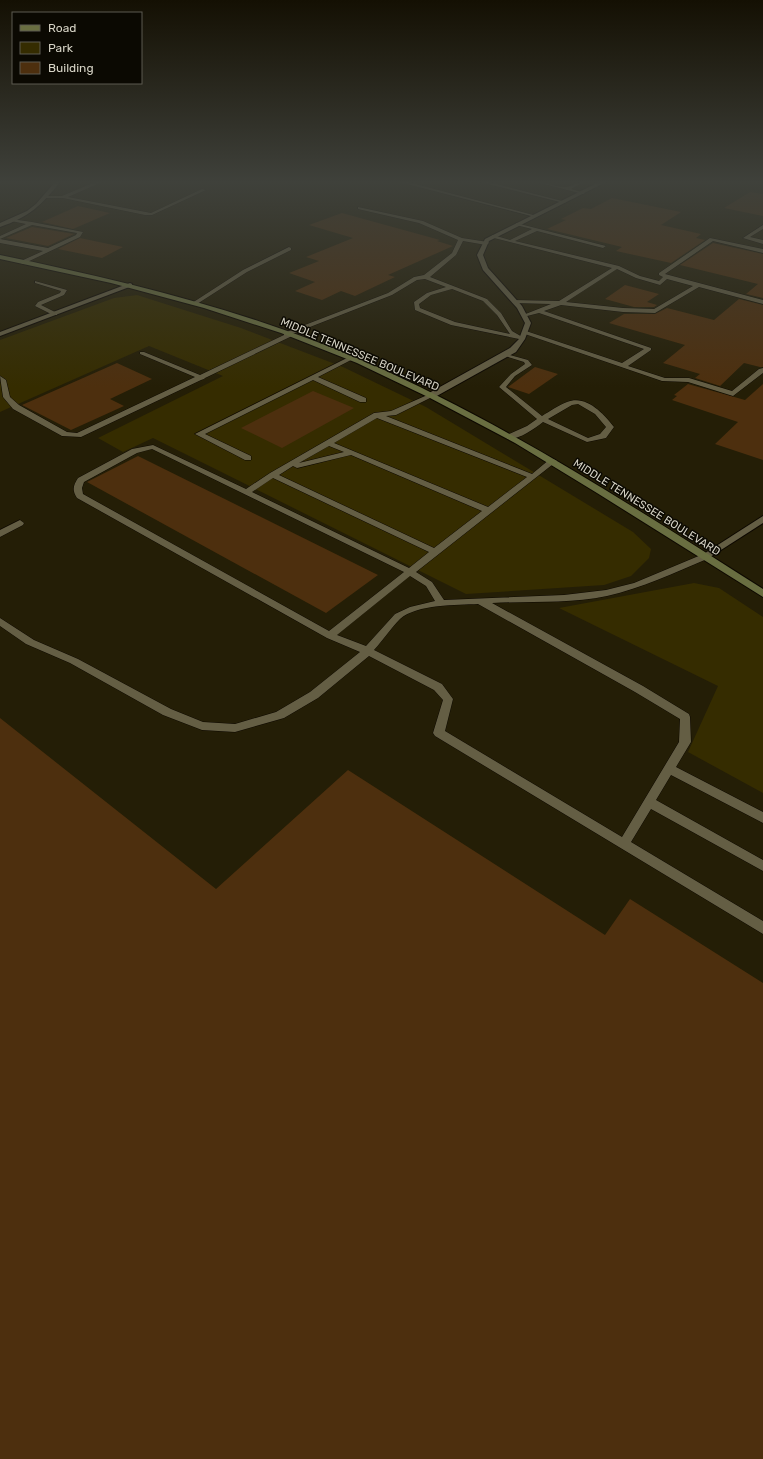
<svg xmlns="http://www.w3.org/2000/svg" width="763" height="1459" font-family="Rubik,sans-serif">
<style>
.green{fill:#352c00}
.building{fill:#4d2f0e}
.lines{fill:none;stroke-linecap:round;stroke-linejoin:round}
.lane-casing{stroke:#0d0800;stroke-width:1}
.street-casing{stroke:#0d0800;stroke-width:2}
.secondary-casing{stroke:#0d0800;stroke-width:2}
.lane{fill:#645e44;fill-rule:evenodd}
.street{fill:#645e44;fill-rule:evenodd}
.secondary{fill:#696e41;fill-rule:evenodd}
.labels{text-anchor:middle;stroke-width:3;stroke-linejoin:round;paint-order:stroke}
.far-street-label{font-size:11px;fill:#d6d3c5;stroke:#0b0902}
</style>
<rect width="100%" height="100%" fill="#241e06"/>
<g class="green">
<path d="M 137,295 L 241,328 L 343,367 L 426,407 L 633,532 L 651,549 L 649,558 L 631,576 L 604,585 L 466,594 L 153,438 L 123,452 L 98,438 L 223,376 L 149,346 L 0,412 L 0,340 L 114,298 Z"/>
<path d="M 694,583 L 719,588 L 763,617 L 763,793 L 688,752 L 718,686 L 559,608 Z"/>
</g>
<g class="building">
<path d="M 750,192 L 763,194 L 763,216 L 724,208 Z"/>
<path d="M 612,198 L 681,212 L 661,225 L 701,234 L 696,238 L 705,240 L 671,263 L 616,251 L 622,247 L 547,229 L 566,220 L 561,219 L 583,208 L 591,209 Z"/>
<path d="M 78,206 L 110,213 L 73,229 L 42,222 Z"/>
<path d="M 342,213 L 440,240 L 437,241 L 453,246 L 388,275 L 395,277 L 355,296 L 341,291 L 322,300 L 295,291 L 315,282 L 289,273 L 319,261 L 306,257 L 353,238 L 309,225 Z"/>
<path d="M 32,227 L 74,234 L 48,246 L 6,238 Z"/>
<path d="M 80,238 L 123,247 L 102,258 L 58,249 Z"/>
<path d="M 713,243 L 763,254 L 763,298 L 746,294 L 758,284 L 680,265 Z"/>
<path d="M 625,285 L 659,294 L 647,302 L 657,305 L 654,307 L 634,307 L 605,299 Z"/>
<path d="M 739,299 L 763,305 L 763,367 L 760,367 L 744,363 L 720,386 L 695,378 L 700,374 L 663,363 L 685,345 L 609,323 L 624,314 L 655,314 L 667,308 L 714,320 Z"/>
<path d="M 117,363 L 152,379 L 110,399 L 124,406 L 71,430 L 22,405 Z"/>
<path d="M 535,367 L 558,374 L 529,394 L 508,387 Z"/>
<path d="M 688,384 L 745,400 L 763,384 L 763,460 L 715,444 L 738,422 L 672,400 L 677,396 L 674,395 Z"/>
<path d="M 313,391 L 354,408 L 282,448 L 241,428 Z"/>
<path d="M 138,456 L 378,575 L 326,613 L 87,482 Z"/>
<path d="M 0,718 L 216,889 L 348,770 L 605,935 L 630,899 L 763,983 L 763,1459 L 0,1459 Z"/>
</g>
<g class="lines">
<g class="lane-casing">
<g id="lane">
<path d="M 95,182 L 102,182 L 68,197 L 151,213 L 202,189 L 206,190 L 152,215 L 145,215 L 63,198 L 45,198 L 43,197 L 45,196 L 62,196 Z"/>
<path d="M 399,182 L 408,182 L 537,216 L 535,217 Z"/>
<path d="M 480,182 L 489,182 L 566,202 L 564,203 Z"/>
<path d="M 536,182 C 546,182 555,187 565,187 C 571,187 577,182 584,182 L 571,189 L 585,193 L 583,194 Z"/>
<path d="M 358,207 L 423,221 L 462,238 L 488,242 L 489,243 L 486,245 L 463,241 L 456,255 L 430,277 L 487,299 L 501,313 L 512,331 L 524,338 L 524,340 L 451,325 L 415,310 L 414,302 L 427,293 L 446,287 L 425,279 L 417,280 L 392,295 L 292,334 L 292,336 L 205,378 L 204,379 L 201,380 L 81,437 L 62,436 L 13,409 L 3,397 L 0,376 L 6,380 L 10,397 L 19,405 L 67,432 L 77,433 L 195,377 L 140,354 L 140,352 L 144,352 L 200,375 L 284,335 L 284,333 L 388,293 L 414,277 L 424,275 L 452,253 L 458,240 L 419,223 L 358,209 ZM 452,289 L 483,301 L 497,315 L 510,334 L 455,322 L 420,308 L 419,304 L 431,295 Z"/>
<path d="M 11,219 L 32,222 L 83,232 L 80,237 L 23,264 L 21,263 L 21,261 L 43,251 L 0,243 L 0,236 L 26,224 L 11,221 ZM 32,225 L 77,233 L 76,235 L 48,248 L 0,239 Z"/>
<path d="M 516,223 L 606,246 L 603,248 L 537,231 L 515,241 L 619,266 L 640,276 L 659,281 L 663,277 L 659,275 L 659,273 L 710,238 L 763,249 L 763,253 L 713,241 L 665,274 L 763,300 L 763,304 L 699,287 L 655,313 L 623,312 L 561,305 L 544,311 L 651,348 L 651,350 L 628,366 L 665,378 L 689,378 L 732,391 L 759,369 L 763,368 L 763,373 L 733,396 L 688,382 L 662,381 L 522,333 L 522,331 L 526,331 L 622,363 L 644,349 L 539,313 L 523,317 L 523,315 L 551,304 L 514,303 L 512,302 L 512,300 L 559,301 L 612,268 L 490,237 L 493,235 L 510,240 L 532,229 L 516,225 ZM 617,269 L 636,278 L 660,285 L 667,279 L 693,286 L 654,309 L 623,308 L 566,302 Z"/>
<path d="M 763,225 L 763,229 L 750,237 L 763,240 L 763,244 L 743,238 Z"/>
<path d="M 289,247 L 291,248 L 291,250 L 247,272 L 197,304 L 192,303 L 243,270 Z"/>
<path d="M 35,281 L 67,290 L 64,295 L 41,305 L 57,313 L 57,315 L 53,315 L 35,306 L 38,302 L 60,293 L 61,291 L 35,283 Z"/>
<path d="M 502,353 L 528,360 L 532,365 L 515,376 L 506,387 L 542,416 C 550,411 559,405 567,402 C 586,394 604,414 614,427 L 606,438 L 587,442 L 543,422 C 534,429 519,440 507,439 L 507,435 L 527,426 L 537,419 L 499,387 L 511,374 L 525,364 L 524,362 L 502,355 ZM 578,404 L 595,414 L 606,427 L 600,434 L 588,438 L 548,419 L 572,405 Z"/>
<path d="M 349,357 L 351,358 L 351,360 L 318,377 L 366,398 L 366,402 L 360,402 L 313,380 L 205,434 L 251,456 L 251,460 L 245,460 L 195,434 Z"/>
<path d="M 432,393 L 436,395 L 396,415 L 386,416 L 532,474 L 550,459 L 553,459 L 557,461 L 416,572 L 432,582 L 444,600 L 564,595 L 606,590 L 634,583 L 701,555 L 707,555 L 708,557 L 707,559 C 674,573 642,588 607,596 C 570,604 530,601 492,603 L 643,686 L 689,714 L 690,717 L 691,742 L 676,767 L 763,812 L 763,823 L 671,775 L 656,800 L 763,860 L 763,871 L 651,809 L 631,842 L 763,921 L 763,934 L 435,736 L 433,733 L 443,700 L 434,690 L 369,656 L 318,698 L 284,718 L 235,732 L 202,730 L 163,715 L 70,663 L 26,644 L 0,626 L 0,618 L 34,640 L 78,659 L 171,709 L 203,722 L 235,724 L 276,712 L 310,692 L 360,652 L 327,638 L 77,498 C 72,490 73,486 78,478 L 132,449 L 153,445 L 246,489 L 270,473 L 374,413 L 391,411 ZM 377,418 L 527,477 L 488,507 L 334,443 ZM 329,446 L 344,452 L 299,463 ZM 152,449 L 404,572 L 329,631 L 83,494 L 82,488 L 84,482 L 137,453 ZM 351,455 L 482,511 L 434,548 L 279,475 L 293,466 L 297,468 ZM 273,478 L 429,552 L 409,568 L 252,492 ZM 410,576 L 426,586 L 435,601 L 410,607 L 395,614 L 366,646 L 337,635 ZM 478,604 L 635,692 L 680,719 L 679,742 L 622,837 L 445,731 L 453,699 L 442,684 L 374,650 C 383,640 391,628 400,619 C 417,604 457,605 478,604 Z"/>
<path d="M 20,520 L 24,523 L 23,525 L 0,537 L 0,530 Z"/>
</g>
</g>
<g class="street-casing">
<g id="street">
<path d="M 55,182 L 60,182 C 42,205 29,217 0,227 L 0,223 L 27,211 L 36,204 Z"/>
<path d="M 599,182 L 606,182 L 489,241 L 483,255 L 488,268 L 522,306 L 531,323 L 525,339 L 516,352 L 435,397 L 429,397 L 429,393 L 510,348 L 519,339 L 525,323 L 517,308 L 483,270 L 477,255 L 485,239 Z"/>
<path d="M 130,283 L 132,284 L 132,286 L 0,336 L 0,332 Z"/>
<path d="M 763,516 L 763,523 L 707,559 L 701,559 L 699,557 Z"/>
</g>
</g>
<g class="secondary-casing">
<path id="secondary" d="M 0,255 C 124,281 247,310 364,361 C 505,423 634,507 763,589 L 763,597 L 597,493 L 515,443 L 430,398 L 357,363 L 281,333 L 204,308 L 111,283 L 0,259 Z"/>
</g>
<use href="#lane" class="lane"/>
<use href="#street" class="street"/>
<use href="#secondary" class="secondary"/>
</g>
<linearGradient id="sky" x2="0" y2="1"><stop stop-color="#141003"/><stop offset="0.47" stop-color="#3f413b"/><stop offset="1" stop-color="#3f413b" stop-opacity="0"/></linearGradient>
<rect width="763" height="387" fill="url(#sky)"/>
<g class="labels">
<g class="far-street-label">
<text transform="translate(360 354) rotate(23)" y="4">MIDDLE TENNESSEE BOULEVARD</text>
<text transform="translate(647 507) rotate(32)" y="4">MIDDLE TENNESSEE BOULEVARD</text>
</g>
</g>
<rect x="12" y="12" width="130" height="72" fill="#0b0902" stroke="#5c5a50"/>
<rect x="20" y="25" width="20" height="6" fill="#696e41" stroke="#5c5a50"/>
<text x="48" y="32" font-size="12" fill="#d6d3c5">Road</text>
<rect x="20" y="42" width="20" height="12" fill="#352c00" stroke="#5c5a50"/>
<text x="48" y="52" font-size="12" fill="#d6d3c5">Park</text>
<rect x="20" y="62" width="20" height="12" fill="#4d2f0e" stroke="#5c5a50"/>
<text x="48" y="72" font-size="12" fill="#d6d3c5">Building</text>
</svg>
